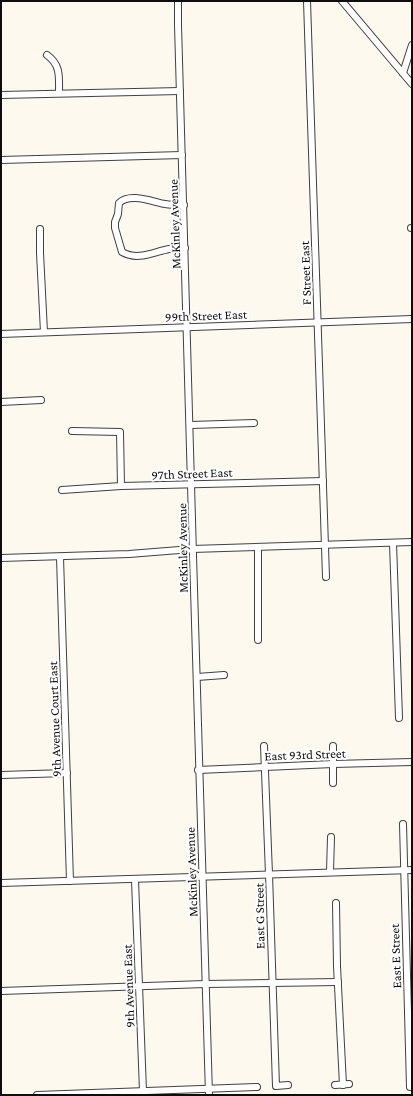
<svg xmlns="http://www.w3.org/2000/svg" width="413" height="1096" font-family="'Crimson Pro',serif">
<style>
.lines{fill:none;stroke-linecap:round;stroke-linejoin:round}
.minor-casing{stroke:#404040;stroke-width:8}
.minor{stroke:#fff;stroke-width:6}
.labels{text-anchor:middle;stroke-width:4;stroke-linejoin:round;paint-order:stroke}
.street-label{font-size:13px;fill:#0d0d0d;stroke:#fff}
</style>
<rect width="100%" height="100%" fill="#fdf9ee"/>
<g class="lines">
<g class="minor-casing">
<g id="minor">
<path d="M 178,1 L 178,25 C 190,382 196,738 209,1095"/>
<path d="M 307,1 L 326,577"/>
<path d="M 342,1 L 412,84"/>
<path d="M 47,55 C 61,65 59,77 59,93"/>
<path d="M 403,73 L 412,45"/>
<path d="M 1,95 L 180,91"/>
<path d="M 1,160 L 182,155"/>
<path d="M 184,205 C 177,205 171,205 165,204 C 153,202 130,192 119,203 L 118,214 L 115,222 L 115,228 L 122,252 C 138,261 153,252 169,249 C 174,248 180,248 185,248"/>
<path d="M 411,228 L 412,228"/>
<path d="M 40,229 L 40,253 L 44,332"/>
<path d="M 1,334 L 412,319"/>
<path d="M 1,402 L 41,400"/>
<path d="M 191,425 L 254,423"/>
<path d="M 72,431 L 120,432 L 121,486"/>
<path d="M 62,490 L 121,486 L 323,481"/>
<path d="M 393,543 L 399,718"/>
<path d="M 60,557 L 70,881"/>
<path d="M 1,558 L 129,554 L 192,549 L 412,542"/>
<path d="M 258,640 L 258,547"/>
<path d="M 197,677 L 224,675"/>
<path d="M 264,746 L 269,874 L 276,1086 L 288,1085"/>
<path d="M 333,746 L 333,783"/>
<path d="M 198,770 L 333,764 L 412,762"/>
<path d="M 1,775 L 67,773"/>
<path d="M 403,824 L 410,1087"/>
<path d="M 330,872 L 331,837"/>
<path d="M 135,880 L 143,1091"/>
<path d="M 1,883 L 412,870"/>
<path d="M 336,903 L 337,966 L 343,1085"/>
<path d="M 1,991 L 205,984 L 338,982"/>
<path d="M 335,1085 L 349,1084"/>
<path d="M 37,1095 L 257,1087"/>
</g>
</g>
<use href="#minor" class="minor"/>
</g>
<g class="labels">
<g class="street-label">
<text transform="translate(174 224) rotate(-92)" y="5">McKinley Avenue</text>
<text transform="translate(305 273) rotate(-92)" y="5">F Street East</text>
<text transform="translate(206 315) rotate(-2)" y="5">99th Street East</text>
<text transform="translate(192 473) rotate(-2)" y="5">97th Street East</text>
<text transform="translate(182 548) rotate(-91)" y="5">McKinley Avenue</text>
<text transform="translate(54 719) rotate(-92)" y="5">9th Avenue Court East</text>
<text transform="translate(305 754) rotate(-2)" y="5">East 93rd Street</text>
<text transform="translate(191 872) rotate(-92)" y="5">McKinley Avenue</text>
<text transform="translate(259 916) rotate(-91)" y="5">East G Street</text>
<text transform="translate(395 956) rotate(-92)" y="5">East E Street</text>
<text transform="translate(128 986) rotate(-92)" y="5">9th Avenue East</text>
</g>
</g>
<rect width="413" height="1096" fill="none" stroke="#0d0d0d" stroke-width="4"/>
</svg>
